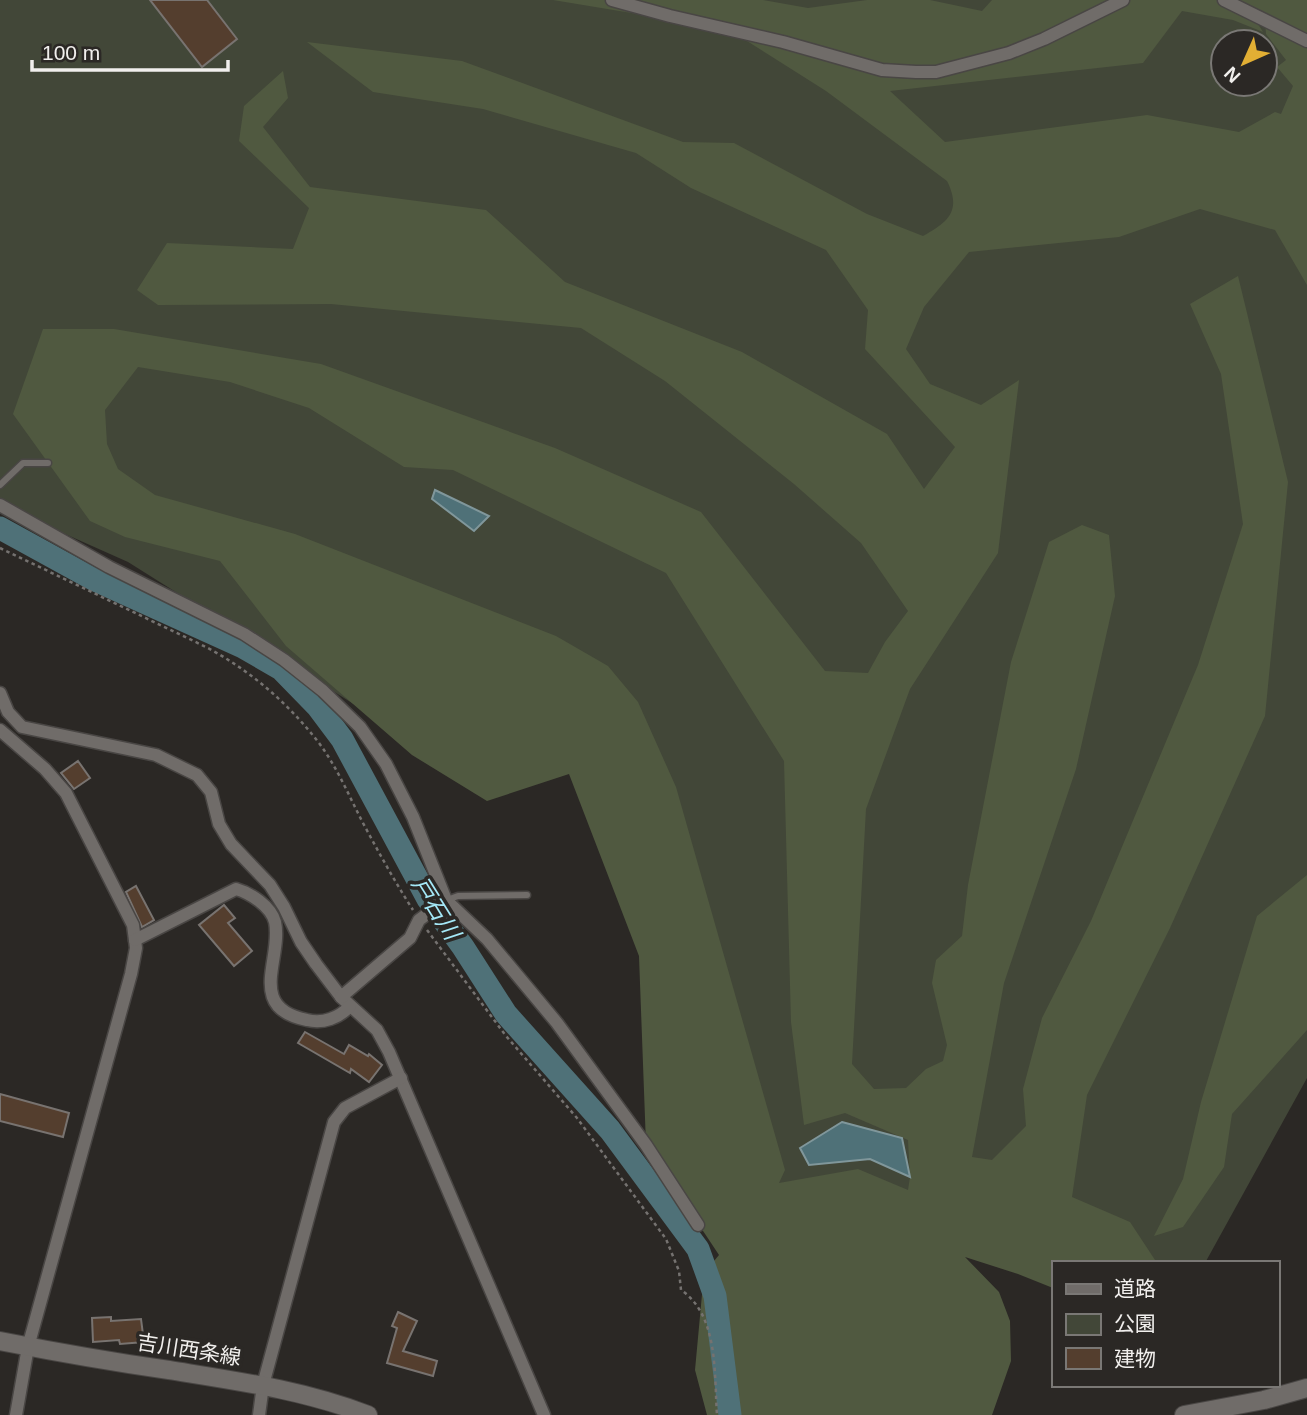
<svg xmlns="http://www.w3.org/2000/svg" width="1307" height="1415" font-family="Helvetica,'Noto Sans JP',sans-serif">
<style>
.green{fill:#424738;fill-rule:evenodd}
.forest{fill:#505940;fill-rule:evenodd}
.water{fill:#4f7178;stroke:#80979b;stroke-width:2}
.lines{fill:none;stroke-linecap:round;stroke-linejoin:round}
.river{stroke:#4f7178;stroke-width:23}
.building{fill:#543e2e;stroke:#787370;stroke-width:2}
.service-casing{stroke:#494644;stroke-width:9}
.minor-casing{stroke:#494644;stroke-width:15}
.secondary-casing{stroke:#494644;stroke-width:20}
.path{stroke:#757270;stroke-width:2.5;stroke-dasharray:3.5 3.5;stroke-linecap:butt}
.service{stroke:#706c69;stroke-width:6}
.minor{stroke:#706c69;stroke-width:12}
.secondary{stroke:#706c69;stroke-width:18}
.labels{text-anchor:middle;stroke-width:7;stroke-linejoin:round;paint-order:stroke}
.street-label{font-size:21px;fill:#f1efed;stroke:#2b2825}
.water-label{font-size:23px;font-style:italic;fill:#a5e9f8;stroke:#2b2825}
</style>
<rect width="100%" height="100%" fill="#2b2825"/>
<path class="green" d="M 0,0 L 1307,0 L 1307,1078 L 1205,1263 L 993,1262 L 779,1184 L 587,766 L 479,783 L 128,562 L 0,505 ZM 1223,42 L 1265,42 L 1265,84 L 1223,84 Z"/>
<g class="forest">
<path d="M 553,0 L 763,0 L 808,8 L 867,0 L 930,0 L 982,11 L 992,0 L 1307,0 L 1307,285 L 1275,230 L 1200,209 L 1119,237 L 969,252 L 924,307 L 906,349 L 930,384 L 981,405 L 1019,380 L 998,553 L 910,689 L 866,809 L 852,1064 L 874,1089 L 906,1088 L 926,1069 L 943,1061 L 947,1045 L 932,983 L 936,960 L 962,936 L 968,885 L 1011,662 L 1049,542 L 1082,525 L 1109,535 L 1115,596 L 1076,769 L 1004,983 L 972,1157 L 992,1160 L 1026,1126 L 1023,1089 L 1042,1018 L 1091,921 L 1198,665 L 1243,524 L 1221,374 L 1190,304 L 1238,276 L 1288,482 L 1265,716 L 1170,928 L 1087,1095 L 1072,1197 L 1130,1222 L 1157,1263 L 1053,1263 L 1053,1288 L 1018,1274 L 965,1257 L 999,1292 L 1010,1321 L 1011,1361 L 992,1415 L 707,1415 L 695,1370 L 704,1273 L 719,1255 L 646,1145 L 639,956 L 569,774 L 487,801 L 412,755 L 286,646 L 220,561 L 125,537 L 90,521 L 13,414 L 43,329 L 114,329 L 321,364 L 555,448 L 701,512 L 825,671 L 868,673 L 885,642 L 908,611 L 861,543 L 794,484 L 665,381 L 581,328 L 331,304 L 158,305 L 137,290 L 167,243 L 293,249 L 309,208 L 239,141 L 244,106 L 283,71 L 288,98 L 263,127 L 310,187 L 486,210 L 565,282 L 742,352 L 887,434 L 924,489 L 955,447 L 865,349 L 868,310 L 826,250 L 691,188 L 636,153 L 483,109 L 373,92 L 307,42 L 462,61 L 683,142 L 734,143 L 867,214 L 923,236 C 948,222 962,211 947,181 L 826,91 L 728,29 ZM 1182,11 L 1233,20 L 1263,32 L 1253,16 L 1265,20 L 1266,34 L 1286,60 L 1277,67 L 1293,86 L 1281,114 L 1275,112 L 1239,132 L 1147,115 L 945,142 L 890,91 L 1143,63 ZM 138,367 L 230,382 L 309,408 L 404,467 L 453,470 L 666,573 L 784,761 L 791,1022 L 804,1125 L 845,1113 L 908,1140 L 910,1177 L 908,1190 L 858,1169 L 779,1183 L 785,1170 L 676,787 L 638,702 L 608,666 L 556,636 L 295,534 L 155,495 L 118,469 L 107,444 L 105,410 Z"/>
<path d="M 1307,875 L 1307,1030 L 1232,1114 L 1224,1167 L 1183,1227 L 1154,1236 L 1183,1179 L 1201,1102 L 1257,916 Z"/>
</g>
<g class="water">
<path d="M 435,490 L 489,516 L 474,531 L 432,499 Z"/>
<path d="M 842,1122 L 902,1138 L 910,1177 L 870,1159 L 809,1165 L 800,1148 Z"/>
</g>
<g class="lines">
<path class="river" d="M 0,528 L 93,579 L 243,647 L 281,669 L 318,707 L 342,739 L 428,899 L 463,947 L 506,1014 L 610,1130 L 698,1249 L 715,1296 L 730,1415"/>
</g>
<g class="building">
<path d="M 150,0 L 207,0 L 237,39 L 202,67 Z"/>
<path d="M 78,761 L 90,778 L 74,789 L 61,773 Z"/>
<path d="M 136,886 L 154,920 L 142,927 L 126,892 Z"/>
<path d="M 224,905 L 235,918 L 228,923 L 252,951 L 234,966 L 199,925 Z"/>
<path d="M 305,1032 L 344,1054 L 349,1045 L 368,1056 L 369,1054 L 382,1065 L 369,1082 L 351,1069 L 350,1073 L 298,1043 Z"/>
<path d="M 0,1094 L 69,1113 L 63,1137 L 0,1121 Z"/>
<path d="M 398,1312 L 417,1321 L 403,1351 L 437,1361 L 433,1376 L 387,1363 L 397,1328 L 392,1326 Z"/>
<path d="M 111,1317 L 111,1321 L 141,1319 L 144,1342 L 120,1344 L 119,1340 L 93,1342 L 92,1318 Z"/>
</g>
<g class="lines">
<g class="service-casing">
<g id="service">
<path d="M 0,485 L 23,463 L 48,463"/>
<path d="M 447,900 L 458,896 L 527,895"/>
</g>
</g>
<g class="minor-casing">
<g id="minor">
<path d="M 612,0 L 670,16 L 783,42 L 882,70 L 916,72 L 936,72 L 1009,53 L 1044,39 L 1123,0"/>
<path d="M 1224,0 L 1307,41"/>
<path d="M 0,505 L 109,567 L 244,634 L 284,660 L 323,691 L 360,727 L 386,764 L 413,817 L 446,900 L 487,939 L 557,1023 L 646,1145 L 698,1225"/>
<path d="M 0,693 L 8,712 L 22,727 L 156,755 L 197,775 L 211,792 L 219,824 L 231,844 L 270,885 L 284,907 L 301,942 L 316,964 L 341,997 L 377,1030 L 389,1052 L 544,1415"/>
<path d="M 0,730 L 45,769 L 66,793 L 133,925 L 136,948 L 131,974 L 28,1347 L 16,1415"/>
<path d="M 135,940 L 236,889 C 250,893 271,906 275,922 C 283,958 245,1008 307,1020 C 323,1024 339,1018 350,1006"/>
<path d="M 341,997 L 410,938 L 419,920 L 446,900"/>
<path d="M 259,1415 L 263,1385 L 334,1122 L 345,1108 L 401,1078"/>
</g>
</g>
<g class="secondary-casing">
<g id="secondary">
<path d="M 0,1341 C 56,1352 113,1362 169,1370 C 237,1381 304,1390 368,1415"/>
<path d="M 1184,1415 L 1264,1400 L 1307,1388"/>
</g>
</g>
<g class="path">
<path d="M 0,548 L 206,647 C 251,671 288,703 319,743 C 337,767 349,796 363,823 C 379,853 395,882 413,910"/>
<path d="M 427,930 L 506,1036 L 577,1118 L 666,1239 L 679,1271 L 681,1290 C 719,1316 714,1374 717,1415"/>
</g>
<use href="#service" class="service"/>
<use href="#minor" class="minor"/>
<use href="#secondary" class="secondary"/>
</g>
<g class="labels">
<g class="street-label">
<text transform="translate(189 1350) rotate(9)" y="7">吉川西条線</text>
</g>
<g class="water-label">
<text transform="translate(436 908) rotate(58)" y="8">戸石川</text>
</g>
</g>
<rect x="1052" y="1261" width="228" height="126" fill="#2b2825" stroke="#7a7875" stroke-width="2"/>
<rect x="1066" y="1284" width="35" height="10" fill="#706c69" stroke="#7a7875" stroke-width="2"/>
<text x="1114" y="1296" font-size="21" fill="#f1efed">道路</text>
<rect x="1066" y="1314" width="35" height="21" fill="#424738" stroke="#7a7875" stroke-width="2"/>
<text x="1114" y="1331" font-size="21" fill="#f1efed">公園</text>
<rect x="1066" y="1348" width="35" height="21" fill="#543e2e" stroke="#7a7875" stroke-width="2"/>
<text x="1114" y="1366" font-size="21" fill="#f1efed">建物</text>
<g transform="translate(1244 63) rotate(225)"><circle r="33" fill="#2b2825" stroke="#7a7875" stroke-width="2"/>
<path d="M0-5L12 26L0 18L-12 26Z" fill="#e2af34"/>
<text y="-10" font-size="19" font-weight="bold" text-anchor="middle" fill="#f1efed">N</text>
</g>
<path d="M32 60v10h196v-10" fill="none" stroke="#f1efed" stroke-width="3.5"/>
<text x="42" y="60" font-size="21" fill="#f1efed" stroke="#2b2825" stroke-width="5" paint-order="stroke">100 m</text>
</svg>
